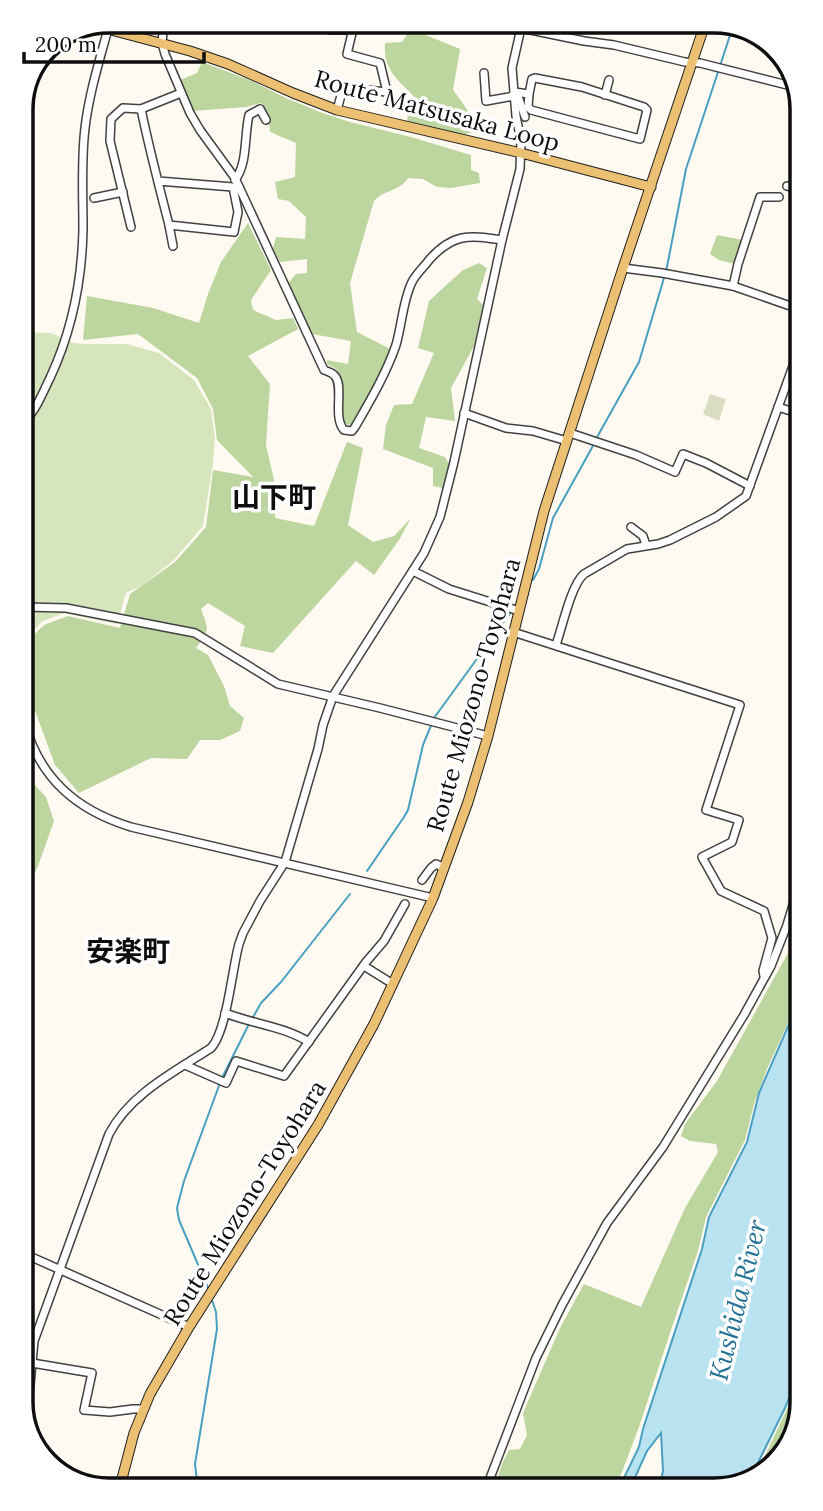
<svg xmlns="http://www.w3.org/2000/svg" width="823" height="1511" font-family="Lora,'Noto Sans JP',serif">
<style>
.green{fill:#d7e5bd}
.forest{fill:#bdd59e}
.cemetery{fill:#d9dec3}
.water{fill:#bae3f1;stroke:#489fc1;stroke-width:2}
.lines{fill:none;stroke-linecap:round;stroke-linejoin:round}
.stream{stroke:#489fc1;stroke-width:2}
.minor-casing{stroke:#414141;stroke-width:10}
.major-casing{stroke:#1f1f1f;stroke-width:11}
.minor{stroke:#fff;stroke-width:7}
.major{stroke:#ecc073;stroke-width:9}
.labels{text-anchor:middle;stroke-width:7;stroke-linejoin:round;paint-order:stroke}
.street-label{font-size:24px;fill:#0e0e0e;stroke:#fff}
.water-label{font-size:26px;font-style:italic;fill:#237195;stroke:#fff}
.quarter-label{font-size:28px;font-weight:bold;fill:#0e0e0e;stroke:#fff}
.rim{fill:none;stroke:#0e0e0e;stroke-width:3.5}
</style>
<rect width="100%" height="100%" fill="#fefaf1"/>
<path class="green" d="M 22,332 L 51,333 L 74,343 L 86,344 L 127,344 L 159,353 L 194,380 L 211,409 L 215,438 L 213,464 L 203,526 L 174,560 L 141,586 L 126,593 L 117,624 L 64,613 L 43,621 L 24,640 Z"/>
<g class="forest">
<path d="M 411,29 L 460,49 L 453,90 C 463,104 473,114 475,132 L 461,135 L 408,124 L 407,114 L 424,113 C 412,84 382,80 385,43 L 402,42 Z"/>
<path d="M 202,62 L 252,81 L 286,98 L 320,112 L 350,122 L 411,137 L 471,155 L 471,170 L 479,173 L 480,183 L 451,188 L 437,187 L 423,179 L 408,178 C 399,192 385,189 374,201 L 350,283 L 357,332 L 390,349 L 378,382 L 354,423 L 348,425 L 342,421 L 341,379 L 336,369 L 327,364 L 327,360 L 348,364 L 351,341 L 312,334 L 288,283 L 296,274 L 307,273 L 307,259 L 280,262 L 273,249 L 276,237 L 305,239 L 306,217 L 289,201 L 278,199 L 275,182 L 295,177 L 296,143 L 270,132 L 268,113 L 261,103 L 246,107 L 193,111 L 180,80 L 197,73 Z"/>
<path d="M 248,223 L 271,270 L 251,300 L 253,310 L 276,320 L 293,318 L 298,329 L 248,356 L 270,384 L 266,445 L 274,480 L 275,518 L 314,526 L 347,442 L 363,448 L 348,525 L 373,542 L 394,536 L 411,518 L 399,540 L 374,575 L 356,561 L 273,653 L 240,646 L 245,626 L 208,603 L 201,609 C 209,631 210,629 196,648 L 208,655 L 224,686 L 230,706 L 244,718 L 240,731 L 220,740 L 200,740 L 187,759 L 151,758 L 79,793 L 55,765 L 33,780 L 35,785 L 46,797 L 54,821 L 38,866 L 25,893 L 24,766 L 34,779 L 55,765 L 34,708 L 27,641 L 44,625 L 68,616 L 120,628 L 130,594 L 175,562 L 206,527 L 213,470 L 253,477 L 217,440 L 213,409 L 197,378 L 138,334 L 83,340 L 87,296 L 153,308 L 199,323 L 208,294 L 221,262 Z"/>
<path d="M 717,235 L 743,240 L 735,264 L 719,260 L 710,254 Z"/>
<path d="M 479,263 L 487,268 L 477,299 L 483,305 L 474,346 L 451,388 L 455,421 L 426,417 L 419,448 L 445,457 L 449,464 L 447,489 L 433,486 L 433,468 L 383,449 L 386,425 L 394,405 L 412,404 L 434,353 L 418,348 L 429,301 L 463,270 Z"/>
<path d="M 799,917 L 800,988 L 797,1003 L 767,1069 L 754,1104 L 745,1140 L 706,1217 L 698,1251 L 672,1327 L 639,1427 L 617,1485 L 495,1486 L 502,1464 L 509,1450 L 520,1449 L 527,1435 L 523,1413 L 560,1328 L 584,1284 L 641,1307 L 685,1208 L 718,1152 L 716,1144 L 690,1141 L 681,1136 L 685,1124 L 717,1081 L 788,953 Z"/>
<path d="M 802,1377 L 802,1407 L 787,1451 L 755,1477 Z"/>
</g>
<path class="cemetery" d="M 710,394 L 726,399 L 719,421 L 703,414 Z"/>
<path class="water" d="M 800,999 L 801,1368 L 785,1408 L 748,1483 L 660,1484 L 663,1471 L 661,1433 L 647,1451 L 632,1484 L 621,1484 L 639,1447 L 643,1429 L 702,1249 L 709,1217 L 747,1142 L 759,1093 Z"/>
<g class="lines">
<g class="stream">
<path d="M 720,66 L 733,26"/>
<path d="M 666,272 L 686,169 L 718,72"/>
<path d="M 596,439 L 639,362 L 664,278"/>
<path d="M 533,580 L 539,569 L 553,518 L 594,444"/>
<path d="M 434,718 L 511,612"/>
<path d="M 367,871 L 404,817 L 408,810 L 423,745 L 432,723"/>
<path d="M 252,1019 L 261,1003 L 281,982 L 350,894"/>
<path d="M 222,1078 L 249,1024"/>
<path d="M 208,1288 L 179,1220 L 177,1208 L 184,1181 L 220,1083"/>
<path d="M 198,1489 L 195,1464 L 217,1329 L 216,1312 L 212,1300"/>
</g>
<g class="minor-casing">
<g id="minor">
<path d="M 164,21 L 162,43 L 165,54 L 190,113 L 200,130 L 235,178 L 324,370 C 327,371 333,374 334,375 C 345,385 332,417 344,430 L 352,431 L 355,427 C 370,401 386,374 396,345 C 402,324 403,300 412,282 C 416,274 424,267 429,260 C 453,233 469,235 502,240"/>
<path d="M 330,21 L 330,30 L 347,30"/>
<path d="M 499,21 L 521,28 L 584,41 L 614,45 L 685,62 L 700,63 L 795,87"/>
<path d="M 484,73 L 486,101 L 514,96"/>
<path d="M 514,92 L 529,94 L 532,79 L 535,78 L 582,87 L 644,107 L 647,110 L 640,139 L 531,110 L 528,107 L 529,94"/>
<path d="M 517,93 L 525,117"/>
<path d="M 605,95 L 609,80"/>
<path d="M 337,110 L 343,88 L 387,92 L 380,63 L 347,54 L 352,33 L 347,30 L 349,21"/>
<path d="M 235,180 C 248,163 244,136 249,115 L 260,109 L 266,120"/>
<path d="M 158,181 L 233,187 L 238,212 L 234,232 L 169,225 C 159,186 149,148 141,109 L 181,93"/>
<path d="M 787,186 L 796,188"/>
<path d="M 94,198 L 123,192"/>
<path d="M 169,225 L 173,246"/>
<path d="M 131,227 L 110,141 L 111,119 L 123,108 L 141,109"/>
<path d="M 623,268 L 662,273 L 733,286 L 796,308"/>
<path d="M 733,286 L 738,264 L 760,197 L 779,197"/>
<path d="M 778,407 L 797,413"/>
<path d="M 464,413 L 506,428 L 533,431 L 567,441"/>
<path d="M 23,423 C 36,411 42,394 50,378 C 72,331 82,280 83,229 C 83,195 81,161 85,128 C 89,94 99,62 108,29"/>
<path d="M 570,433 L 636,455 L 675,472 L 683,454 L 706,463 L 750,486"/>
<path d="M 631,527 L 643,536 L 646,545"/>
<path d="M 413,571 L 449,589 L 519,611"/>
<path d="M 24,607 L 66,608 L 195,633 L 278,684 L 380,708 L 488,736"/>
<path d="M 513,632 L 740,705 L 706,810 L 739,820 L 732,842 L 702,857 L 721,891 L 764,911 L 772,938 L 763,971 L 764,976"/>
<path d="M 556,645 C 562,628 571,585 584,574 L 627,549 L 658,544 L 670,540 L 716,517 L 746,496 L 797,355"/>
<path d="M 24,721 C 39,778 76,810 131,827 L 433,898"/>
<path d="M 422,880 L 431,868 L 436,864 L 444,868"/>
<path d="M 364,966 L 393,984"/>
<path d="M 225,1013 C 253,1024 283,1026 309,1042"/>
<path d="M 185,1065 L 226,1083 L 236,1061 L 284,1076 L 366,962 L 384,941 L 405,904"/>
<path d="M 27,1255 L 189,1327"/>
<path d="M 32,1363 L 92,1373 L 84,1410 L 110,1412 L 133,1409 L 144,1409"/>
<path d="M 28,1406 L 34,1341 L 109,1134 C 130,1094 174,1072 211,1048 C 227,1031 232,969 239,944 L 243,933 L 260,901 L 285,862 L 318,749 L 323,725 L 333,696 L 424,553 L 440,517 L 454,462 L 502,240 L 520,169 L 521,141 L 516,116 L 512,68 L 521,28"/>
<path d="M 487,1486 L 536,1358 L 562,1305 L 607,1223 L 663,1147 L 744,1015 L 771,966 L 787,925 L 799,885"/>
</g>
</g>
<g class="major-casing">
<g id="major">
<path d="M 96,26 L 190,51 L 228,64 L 293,93 L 337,110 L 521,153 L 651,187"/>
<path d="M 119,1490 L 134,1433 L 150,1394 L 189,1327 L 318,1125 L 374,1024 L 433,898 L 468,802 L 488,736 L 544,511 L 623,268 L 706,21"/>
</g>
</g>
<use href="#minor" class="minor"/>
<use href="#major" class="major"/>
</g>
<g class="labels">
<g class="street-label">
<text transform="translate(437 111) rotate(15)" y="8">Route Matsusaka Loop</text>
<text transform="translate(474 695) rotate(-74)" y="8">Route Miozono-Toyohara</text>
<text transform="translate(245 1203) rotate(-58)" y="8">Route Miozono-Toyohara</text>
</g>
<g class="water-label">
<text transform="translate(738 1300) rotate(-76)" y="9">Kushida River</text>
</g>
<g class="quarter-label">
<text x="274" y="507">山下町</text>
<text x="128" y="961">安楽町</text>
</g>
</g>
<path d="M0 0H823V1511H0ZM109 33H714A76 76 0 0 1 790 109V1402A76 76 0 0 1 714 1478H109A76 76 0 0 1 33 1402V109A76 76 0 0 1 109 33Z" fill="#fff" fill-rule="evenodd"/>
<path class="rim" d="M109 33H714A76 76 0 0 1 790 109V1402A76 76 0 0 1 714 1478H109A76 76 0 0 1 33 1402V109A76 76 0 0 1 109 33Z"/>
<path d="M24 52v10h180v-10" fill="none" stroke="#0e0e0e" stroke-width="3.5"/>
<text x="35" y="52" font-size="21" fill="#0e0e0e" stroke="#ffffff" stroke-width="5" paint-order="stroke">200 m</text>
</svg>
